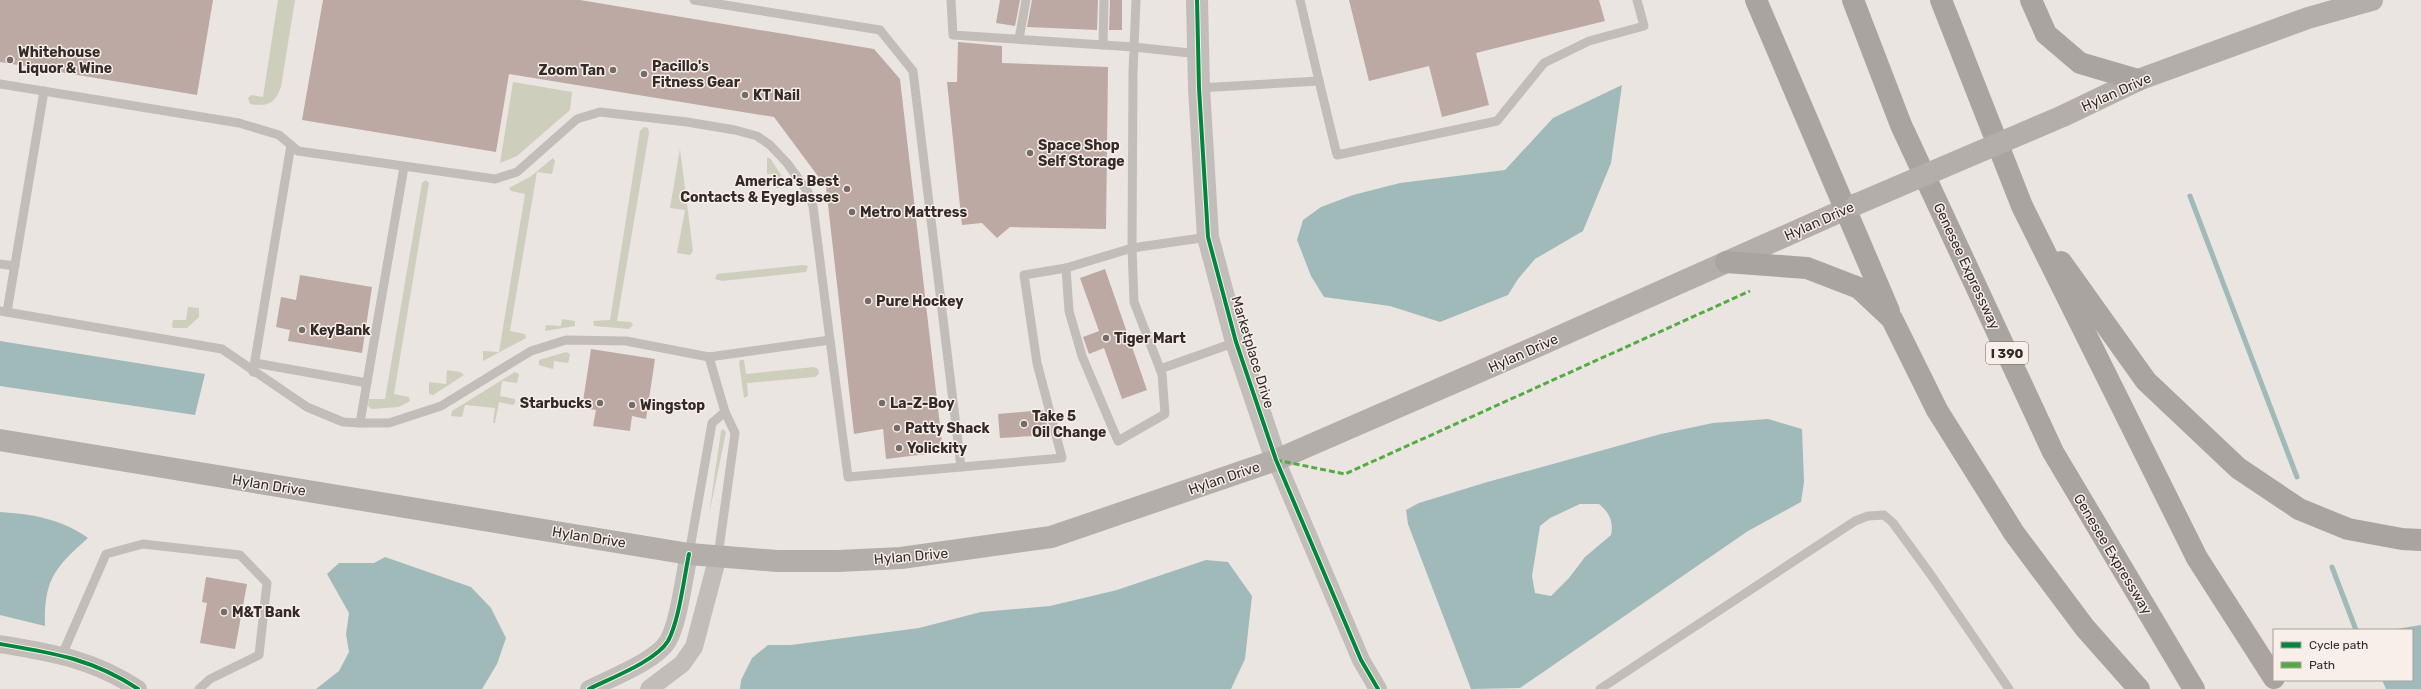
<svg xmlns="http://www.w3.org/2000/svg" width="2421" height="689" font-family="Rubik,sans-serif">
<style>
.green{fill:#cdcebc}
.water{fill:#9fbab8;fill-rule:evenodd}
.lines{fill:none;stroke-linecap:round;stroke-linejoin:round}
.stream{stroke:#9fbab8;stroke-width:5}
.building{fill:#bca9a4}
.service{stroke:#c3bdba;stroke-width:9}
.minor{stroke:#c3bdba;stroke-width:18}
.tertiary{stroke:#c3bdba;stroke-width:22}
.secondary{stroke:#b4aeab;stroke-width:22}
.motorway{stroke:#aaa4a0;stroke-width:22}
.secondary-bridge{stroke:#b4aeab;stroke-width:22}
.quiet{stroke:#54ab44;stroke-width:3;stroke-dasharray:6 3;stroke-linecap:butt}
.cycleway-casing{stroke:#f7efe8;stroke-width:6}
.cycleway{stroke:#00873e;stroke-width:4}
.poi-dot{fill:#746c69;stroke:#f7efe8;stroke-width:1.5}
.labels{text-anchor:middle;stroke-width:3;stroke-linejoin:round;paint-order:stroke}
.shield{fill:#f7efe8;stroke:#6e6662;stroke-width:1}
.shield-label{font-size:13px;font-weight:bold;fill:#342b29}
.poi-label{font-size:14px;font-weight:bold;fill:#342b29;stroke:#f7efe8;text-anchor:start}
.street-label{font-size:14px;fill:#342b29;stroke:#f7efe8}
</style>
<rect width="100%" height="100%" fill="#ebe5e1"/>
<g class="green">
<path d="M 278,0 L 295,0 L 281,87 C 275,104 267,107 250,104 L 248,98 L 251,95 L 263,97 Z"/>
<path d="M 513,82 L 572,92 L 570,110 L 517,156 L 500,163 Z"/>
<path d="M 644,127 L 648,128 L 649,133 L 617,321 L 631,322 L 633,325 L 629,329 L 594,326 L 593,321 L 610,320 L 640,131 Z"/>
<path d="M 680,149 L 693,251 L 690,255 L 677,253 L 685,210 L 670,208 Z"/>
<path d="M 553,158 L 555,161 L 552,174 L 537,172 L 510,331 L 525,334 L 526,338 L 483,361 L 483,351 L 499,352 L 525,194 L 511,191 L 509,188 L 530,177 Z"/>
<path d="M 767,158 L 770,158 L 789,187 L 776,188 L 774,174 L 767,174 Z"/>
<path d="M 426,180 L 429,183 L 394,394 L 409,397 L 410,401 L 399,407 L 372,409 L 368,406 L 369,399 L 385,399 L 422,183 Z"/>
<path d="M 803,265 L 808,266 L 806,272 L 722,281 L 715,279 L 717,274 Z"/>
<path d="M 188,307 L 199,308 L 199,317 L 187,328 L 173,328 L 172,326 L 173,320 L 186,320 Z"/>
<path d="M 562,319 L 575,321 L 575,326 L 545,331 L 546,325 L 561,326 Z"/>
<path d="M 566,352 L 570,354 L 568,363 L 554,361 L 553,369 L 539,365 L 539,360 Z"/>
<path d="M 740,360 L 744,360 L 746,374 L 814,367 L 818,369 L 819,374 L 815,377 L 747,383 L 748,396 L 744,398 L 739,363 Z"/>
<path d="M 447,370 L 460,372 L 464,375 L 433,395 L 429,394 L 429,382 L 446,384 Z"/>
<path d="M 515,372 L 519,374 L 517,383 L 502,381 L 500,396 L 515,399 L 515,403 L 513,405 L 499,402 L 495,423 L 493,423 L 495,408 L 465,405 L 462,417 L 451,416 L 452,411 Z"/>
<path d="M 723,429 L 726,432 L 709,515 L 721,431 Z"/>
</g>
<g class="water">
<path d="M 1622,85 L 1611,163 L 1583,231 L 1535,259 L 1518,279 L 1508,295 L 1440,322 L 1390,306 L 1324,297 L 1311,276 L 1297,240 L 1303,220 L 1321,207 L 1353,195 L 1400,183 L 1505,170 L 1553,118 Z"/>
<path d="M 0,341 L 205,374 L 195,415 L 0,386 Z"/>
<path d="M 1768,419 L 1802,429 L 1804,482 L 1801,502 L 1748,531 L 1520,688 L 1471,689 L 1408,524 L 1406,510 L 1419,503 L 1484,483 L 1661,434 L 1713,423 ZM 1580,504 L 1599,504 C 1609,512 1614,522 1611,535 L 1585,557 L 1569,578 L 1551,596 L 1535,593 L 1532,576 L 1540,526 L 1550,518 Z"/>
<path d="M 0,512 C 32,514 62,519 88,538 C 54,568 44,580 45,626 L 0,615 Z"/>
<path d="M 385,557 L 471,587 L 491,608 L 506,638 L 497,664 L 482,689 L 316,689 L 339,671 L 349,652 L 346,634 L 349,613 L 327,574 L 339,563 L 374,563 Z"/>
<path d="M 1206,560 L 1228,562 L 1252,596 L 1245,659 L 1231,689 L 740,689 L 741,680 L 752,658 L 768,645 L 791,645 L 919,628 L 981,612 L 1050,606 L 1117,590 Z"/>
<path d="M 2421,625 L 2421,689 L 2386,689 L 2382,680 L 2412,680 L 2412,630 L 2390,630 Z"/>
</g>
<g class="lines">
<g class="stream">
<path d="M 2190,196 L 2297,477"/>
<path d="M 2332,567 L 2356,630"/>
</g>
</g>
<g class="building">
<path d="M 0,0 L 213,0 L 197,95 L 0,62 Z"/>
<path d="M 323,0 L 580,0 L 874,49 L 900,79 L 943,452 L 886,459 L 883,429 L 854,434 L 826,187 L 774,117 L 509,74 L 496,152 L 302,120 Z"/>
<path d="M 1000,0 L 1020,0 L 1015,26 L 996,23 Z"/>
<path d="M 1032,0 L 1098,0 L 1097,30 L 1027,27 Z"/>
<path d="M 1110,0 L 1122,0 L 1122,30 L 1109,30 Z"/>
<path d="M 1349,0 L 1599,0 L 1605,21 L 1476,53 L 1489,105 L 1442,117 L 1429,66 L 1369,81 Z"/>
<path d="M 958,42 L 1002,46 L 1002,63 L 1108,67 L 1106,229 L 1010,227 L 997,238 L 982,223 L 962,225 L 947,82 L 957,82 Z"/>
<path d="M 1105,269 L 1147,390 L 1122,399 L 1104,348 L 1089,354 L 1083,337 L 1099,331 L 1080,278 Z"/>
<path d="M 300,275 L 372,287 L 362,353 L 288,341 L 290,330 L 276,327 L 281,297 L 296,300 Z"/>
<path d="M 591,349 L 655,359 L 646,419 L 632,416 L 630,431 L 593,426 L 596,410 L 582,408 Z"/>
<path d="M 1043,410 L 1050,435 L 1000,438 L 998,414 Z"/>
<path d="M 206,577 L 247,584 L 235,649 L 200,643 L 207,603 L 202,602 Z"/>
</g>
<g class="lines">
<g class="service">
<path d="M 694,0 L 880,30 L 913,71 L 961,467"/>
<path d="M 951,0 L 953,35 L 1134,47 L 1199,54"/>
<path d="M 1300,0 L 1319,81"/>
<path d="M 1019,39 L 1026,0"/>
<path d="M 1103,45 L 1104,0"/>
<path d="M 0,84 L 239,123 L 279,135 L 298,151 L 495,179 L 517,172 L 577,119 L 600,112 L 687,122 L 735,130 L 757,136 L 770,145 L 787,163 L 808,192 L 813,206 L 830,340"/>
<path d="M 1199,88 L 1319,81 L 1337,155 L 1497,121 L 1544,63 L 1589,41 L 1644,26 L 1637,0"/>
<path d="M 0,264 L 15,266"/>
<path d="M 1066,268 L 1069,311 L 1082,356 L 1118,441 L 1165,414 L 1162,374 L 1134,302 L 1132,248 L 1208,237"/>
<path d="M 0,311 L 222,349 L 307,407 L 343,422 L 360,423 L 389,423 L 441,406 L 531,351 L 566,340 L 626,341 L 709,357 L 830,340 L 848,477 L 1062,458 L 1037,363 L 1024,275 L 1066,268 L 1132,248 L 1133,73 L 1136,0"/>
<path d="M 7,312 L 44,91"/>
<path d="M 709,357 L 725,412 L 735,433 L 718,556"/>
<path d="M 255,363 L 367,383"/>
<path d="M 1160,369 L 1236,342"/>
<path d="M 253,372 L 291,145"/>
<path d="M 360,423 L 404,167"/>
<path d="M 689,554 L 712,423 L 725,412"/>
<path d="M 62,655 L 106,554 L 143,544 L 240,555 L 267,583 L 259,655 L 210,679 L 199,689"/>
<path d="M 1600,689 L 1855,521 L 1868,516 L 1884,515 L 1893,523 L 1931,575 L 2009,689"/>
</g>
<g class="minor">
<path d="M 1276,460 L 1361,660 L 1378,689"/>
<path d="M 0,644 C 53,653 93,659 138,689"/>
<path d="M 589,689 C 611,678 656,661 668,641 C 679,621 684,578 689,554"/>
<path d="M 649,689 L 682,664 L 694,647 L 718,556"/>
</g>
<path class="tertiary" d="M 1197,0 L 1199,88 L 1208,237 L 1236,342 L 1276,460"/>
<g class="secondary">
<path d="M 2063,116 L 2138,80 L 2308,18 L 2372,0"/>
<path d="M 0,440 L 689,554 L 777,561 L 838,561 L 901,558 L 1051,537 L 1276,460 L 1538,346 L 1857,204"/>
</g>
<g class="motorway">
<path d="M 1756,0 L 1889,311"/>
<path d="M 1853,0 L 1901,125 L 2053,452 L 2194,689"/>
<path d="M 1941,0 L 2022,206 L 2197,558 L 2274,678"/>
<path d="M 2031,0 L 2046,34 L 2080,63 L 2138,80"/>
<path d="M 1726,262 L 1807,268 L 1859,288 L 1892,319 L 1937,410 L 2014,533 L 2085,628 L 2139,689"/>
<path d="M 2061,262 L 2146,381 L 2238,468 L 2299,509 L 2348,529 L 2402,539 L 2421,540"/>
</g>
<path class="secondary-bridge" d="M 1857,204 L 2063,116"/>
<path class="quiet" d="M 1276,460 L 1345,474 L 1750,291"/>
<g class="cycleway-casing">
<g id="cycleway">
<path d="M 1197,0 L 1199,88 L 1208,237 L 1236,342 L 1276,460 L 1361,660 L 1378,689"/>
<path d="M 0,644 C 53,653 93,659 138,689"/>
<path d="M 589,689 C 611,678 656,661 668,641 C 679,621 684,578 689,554"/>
</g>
</g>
<use href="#cycleway" class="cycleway"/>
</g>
<g class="poi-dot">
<circle cx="10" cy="60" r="4"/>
<circle cx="613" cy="70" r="4"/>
<circle cx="644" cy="74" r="4"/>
<circle cx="745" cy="95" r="4"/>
<circle cx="1030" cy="153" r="4"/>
<circle cx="847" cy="189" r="4"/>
<circle cx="852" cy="212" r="4"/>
<circle cx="868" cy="301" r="4"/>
<circle cx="302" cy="330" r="4"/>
<circle cx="1106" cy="338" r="4"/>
<circle cx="600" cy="403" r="4"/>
<circle cx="882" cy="403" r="4"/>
<circle cx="632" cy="405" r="4"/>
<circle cx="1024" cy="424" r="4"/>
<circle cx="897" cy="428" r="4"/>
<circle cx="899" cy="448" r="4"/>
<circle cx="224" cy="612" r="4"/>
</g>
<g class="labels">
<rect class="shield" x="1986" y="342" width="42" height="22" rx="3"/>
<g class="shield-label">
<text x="2007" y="358">I 390</text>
</g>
<g class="poi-label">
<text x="18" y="57">Whitehouse<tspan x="18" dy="16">Liquor &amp; Wine</tspan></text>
<text x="652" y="71">Pacillo's<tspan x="652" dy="16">Fitness Gear</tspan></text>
<text x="605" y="75" text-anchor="end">Zoom Tan</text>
<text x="753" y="100">KT Nail</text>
<text x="1038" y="150">Space Shop<tspan x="1038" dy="16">Self Storage</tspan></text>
<text x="839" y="186" text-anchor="end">America's Best<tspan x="839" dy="16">Contacts &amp; Eyeglasses</tspan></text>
<text x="860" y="217">Metro Mattress</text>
<text x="876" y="306">Pure Hockey</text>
<text x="310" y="335">KeyBank</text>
<text x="1114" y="343">Tiger Mart</text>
<text x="592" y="408" text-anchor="end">Starbucks</text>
<text x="890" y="408">La-Z-Boy</text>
<text x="640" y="410">Wingstop</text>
<text x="1032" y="421">Take 5<tspan x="1032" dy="16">Oil Change</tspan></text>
<text x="905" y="433">Patty Shack</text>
<text x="907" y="453">Yolickity</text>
<text x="232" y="617">M&amp;T Bank</text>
</g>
<g class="street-label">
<text transform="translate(2116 92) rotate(-24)" y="5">Hylan Drive</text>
<text transform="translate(1819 221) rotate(-24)" y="5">Hylan Drive</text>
<text transform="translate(1967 266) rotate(65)" y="5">Genesee Expressway</text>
<text transform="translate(1253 352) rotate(73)" y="5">Marketplace Drive</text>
<text transform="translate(1523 353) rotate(-24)" y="5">Hylan Drive</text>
<text transform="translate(1224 478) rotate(-19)" y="5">Hylan Drive</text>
<text transform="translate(269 485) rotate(9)" y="5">Hylan Drive</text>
<text transform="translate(589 537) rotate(9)" y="5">Hylan Drive</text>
<text transform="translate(2113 554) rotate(59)" y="5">Genesee Expressway</text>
<text transform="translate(911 556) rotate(-5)" y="5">Hylan Drive</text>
</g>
</g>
<rect x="2273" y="629" width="140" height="52" fill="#f7efe8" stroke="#a9a19c"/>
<rect x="2281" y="642" width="20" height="6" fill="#00873e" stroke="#a9a19c"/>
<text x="2309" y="649" font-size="12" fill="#342b29">Cycle path</text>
<rect x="2281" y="662" width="20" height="6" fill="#54ab44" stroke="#a9a19c"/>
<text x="2309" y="669" font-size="12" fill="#342b29">Path</text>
</svg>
